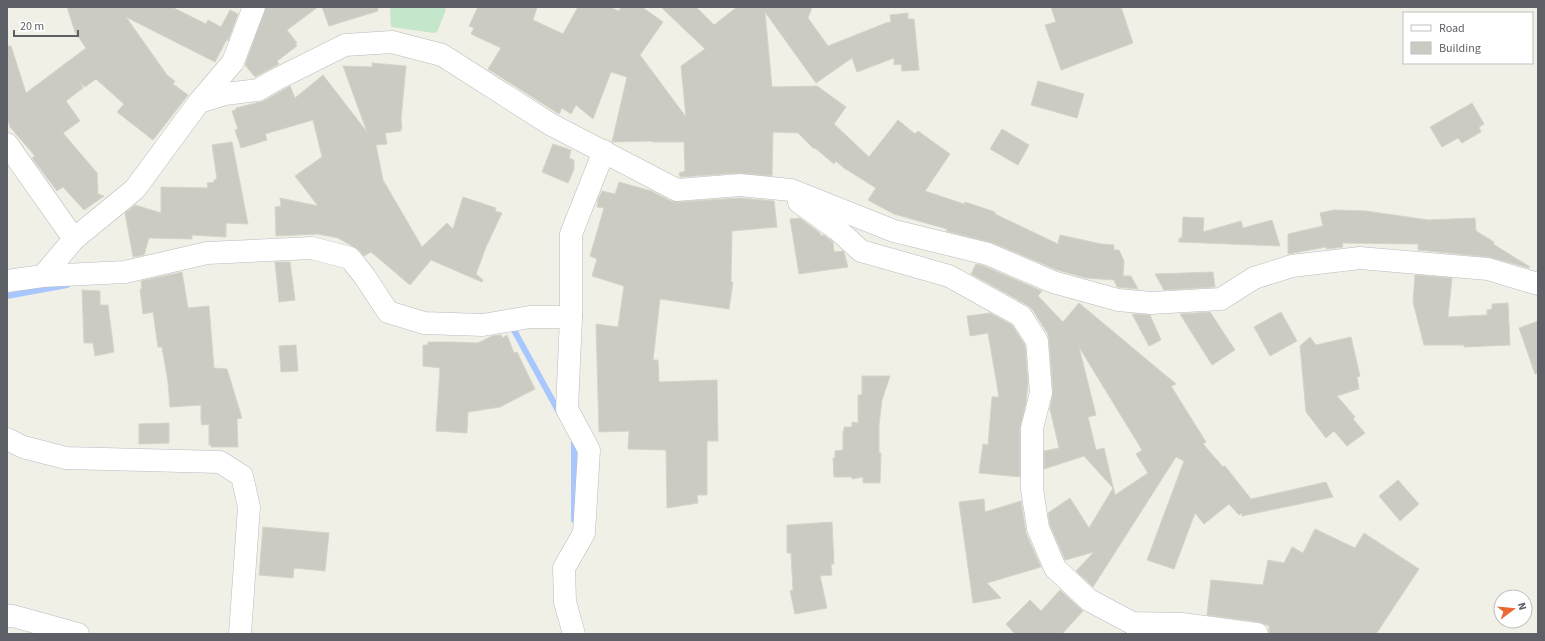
<svg xmlns="http://www.w3.org/2000/svg" width="1545" height="641" font-family="'Source Sans 3',sans-serif">
<style>
.green{fill:#c4e7cb}
.lines{fill:none;stroke-linecap:round;stroke-linejoin:round}
.stream{stroke:#a8c7ff;stroke-width:6}
.building{fill:#cbcbc3;stroke:#d5d4c5;fill-rule:evenodd}
.street-casing{stroke:#b9bac0;stroke-width:23}
.street{stroke:#fff;stroke-width:22}
</style>
<rect width="100%" height="100%" fill="#f0f0e7"/>
<path class="green" d="M 390,7 L 445,7 L 446,10 L 437,32 L 434,33 L 391,27 Z"/>
<g class="lines">
<g class="stream">
<path d="M 7,296 L 67,285"/>
<path d="M 509,324 L 515,332 L 560,414"/>
<path d="M 574,439 L 574,520"/>
</g>
</g>
<g class="building">
<path d="M 67,7 L 172,7 L 206,24 L 208,20 L 221,27 L 230,10 L 238,14 L 228,41 L 227,39 L 215,62 L 126,17 L 167,75 L 175,81 L 173,84 L 188,95 L 153,140 L 117,112 L 124,104 L 96,79 L 85,87 L 80,83 L 83,88 L 66,101 L 80,121 L 63,133 L 97,173 L 98,194 L 104,196 L 84,210 L 63,187 L 57,191 L 32,158 L 35,156 L 10,127 L 7,117 L 7,46 L 11,46 L 26,93 L 86,48 L 75,32 Z"/>
<path d="M 266,7 L 318,7 L 287,30 L 297,43 L 295,44 L 297,46 L 277,61 L 279,64 L 255,77 L 245,65 Z"/>
<path d="M 322,7 L 378,7 L 378,11 L 329,26 Z"/>
<path d="M 478,7 L 537,7 L 533,20 L 563,34 L 578,7 L 609,7 L 619,11 L 621,7 L 642,7 L 663,22 L 640,55 L 686,117 L 681,66 L 705,49 L 661,7 L 696,7 L 714,25 L 737,7 L 812,7 L 808,18 L 828,46 L 886,23 L 891,22 L 890,15 L 908,13 L 908,19 L 914,19 L 919,70 L 902,71 L 901,64 L 894,65 L 894,58 L 857,72 L 852,58 L 816,83 L 765,12 L 772,87 L 817,86 L 846,107 L 834,124 L 869,157 L 898,120 L 915,134 L 918,131 L 950,154 L 925,191 L 964,204 L 965,202 L 995,212 L 995,214 L 1058,244 L 1060,235 L 1101,244 L 1114,245 L 1114,250 L 1119,250 L 1124,261 L 1123,276 L 1131,276 L 1138,289 L 1117,287 L 1114,280 L 1086,278 L 1057,270 L 993,243 L 946,231 L 947,229 L 894,214 L 868,200 L 876,188 L 844,168 L 836,161 L 834,164 L 815,148 L 814,149 L 798,133 L 773,132 L 772,176 L 739,173 L 680,177 L 679,173 L 685,171 L 684,142 L 654,142 L 651,141 L 612,142 L 627,77 L 611,72 L 593,119 L 576,105 L 571,114 L 562,108 L 559,114 L 488,69 L 501,48 L 471,34 L 474,28 L 469,26 Z"/>
<path d="M 1051,7 L 1121,7 L 1133,43 L 1061,70 L 1045,25 L 1056,22 Z"/>
<path d="M 372,63 L 406,66 L 401,119 L 402,129 L 400,129 L 401,131 L 385,133 L 387,144 L 376,145 L 383,180 L 422,247 L 447,223 L 453,229 L 463,197 L 496,208 L 495,211 L 502,213 L 486,247 L 476,274 L 483,280 L 482,282 L 431,260 L 410,285 L 371,252 L 364,256 L 359,250 L 338,238 L 318,234 L 276,236 L 275,207 L 281,206 L 280,198 L 318,206 L 295,176 L 322,157 L 313,120 L 265,134 L 267,140 L 241,148 L 235,130 L 238,129 L 232,111 L 236,110 L 236,108 L 264,101 L 290,86 L 295,98 L 323,75 L 367,132 L 343,66 L 372,67 Z"/>
<path d="M 1038,81 L 1084,94 L 1077,118 L 1031,105 Z"/>
<path d="M 1472,103 L 1484,124 L 1479,127 L 1481,132 L 1462,143 L 1458,138 L 1442,147 L 1430,127 Z"/>
<path d="M 1002,129 L 1029,145 L 1018,165 L 990,149 Z"/>
<path d="M 232,142 L 248,224 L 226,223 L 226,237 L 192,235 L 192,239 L 149,238 L 144,255 L 133,257 L 125,213 L 135,205 L 161,213 L 161,187 L 208,188 L 207,183 L 214,182 L 214,180 L 217,179 L 212,145 Z"/>
<path d="M 553,144 L 571,150 L 569,158 L 574,160 L 574,169 L 568,183 L 542,172 Z"/>
<path d="M 619,182 L 651,191 L 671,201 L 678,202 L 740,198 L 774,201 L 777,227 L 732,231 L 731,282 L 733,282 L 729,309 L 660,299 L 653,360 L 658,360 L 659,382 L 717,380 L 718,441 L 707,441 L 707,495 L 697,495 L 698,503 L 667,508 L 666,450 L 628,449 L 629,431 L 599,432 L 596,324 L 618,327 L 624,286 L 592,276 L 597,259 L 590,256 L 604,208 L 597,207 L 598,199 L 602,191 L 615,194 Z"/>
<path d="M 1334,210 L 1366,211 L 1428,220 L 1475,218 L 1476,231 L 1494,242 L 1493,244 L 1530,267 L 1529,268 L 1489,257 L 1418,250 L 1418,244 L 1342,243 L 1343,247 L 1327,249 L 1326,247 L 1288,254 L 1288,234 L 1323,226 L 1320,213 Z"/>
<path d="M 1183,217 L 1204,218 L 1203,232 L 1241,221 L 1243,228 L 1272,220 L 1280,246 L 1179,242 L 1179,238 L 1182,238 Z"/>
<path d="M 800,218 L 820,233 L 821,236 L 824,235 L 833,242 L 834,252 L 843,251 L 844,252 L 848,267 L 799,274 L 790,219 Z"/>
<path d="M 275,262 L 290,262 L 295,300 L 279,302 Z"/>
<path d="M 976,264 L 984,266 L 1042,291 L 1038,296 L 1063,322 L 1079,303 L 1176,384 L 1171,386 L 1206,442 L 1203,444 L 1223,467 L 1225,466 L 1251,499 L 1326,482 L 1333,497 L 1242,516 L 1241,513 L 1239,515 L 1229,504 L 1204,524 L 1195,513 L 1174,569 L 1147,560 L 1184,461 L 1176,457 L 1093,587 L 1076,571 L 1094,552 L 1065,560 L 1050,525 L 1048,513 L 1070,498 L 1089,528 L 1113,488 L 1084,456 L 1044,469 L 1044,451 L 1059,448 L 1050,409 L 1053,392 L 1049,340 L 1048,334 L 1032,309 L 1027,305 L 971,274 ZM 1079,347 L 1142,450 L 1136,454 L 1148,473 L 1115,495 L 1104,448 L 1096,450 L 1088,417 L 1096,415 Z"/>
<path d="M 182,272 L 188,308 L 209,306 L 214,368 L 227,369 L 242,418 L 237,419 L 238,447 L 211,447 L 211,445 L 209,445 L 209,424 L 202,425 L 201,422 L 201,405 L 170,407 L 168,382 L 162,347 L 158,347 L 153,312 L 143,314 L 140,289 L 142,289 L 141,281 Z"/>
<path d="M 1213,272 L 1215,287 L 1164,290 L 1155,274 Z"/>
<path d="M 1415,275 L 1452,278 L 1448,317 L 1487,315 L 1487,310 L 1492,309 L 1492,304 L 1508,303 L 1510,345 L 1464,347 L 1464,345 L 1424,345 L 1413,302 Z"/>
<path d="M 82,290 L 100,291 L 100,305 L 108,305 L 114,352 L 95,356 L 93,343 L 84,343 Z"/>
<path d="M 1210,312 L 1235,350 L 1212,365 L 1180,314 Z"/>
<path d="M 1281,312 L 1297,341 L 1270,356 L 1254,327 Z"/>
<path d="M 990,313 L 1012,325 L 1025,345 L 1028,384 L 1026,403 L 1020,428 L 1020,477 L 979,473 L 983,444 L 988,445 L 992,397 L 999,397 L 988,333 L 970,336 L 967,316 Z"/>
<path d="M 1132,314 L 1150,315 L 1161,340 L 1149,346 Z"/>
<path d="M 1538,321 L 1538,373 L 1535,374 L 1519,328 Z"/>
<path d="M 501,335 L 503,338 L 507,335 L 514,353 L 517,352 L 535,389 L 500,407 L 468,412 L 467,433 L 436,431 L 440,368 L 423,366 L 423,345 L 428,345 L 428,342 L 451,342 L 478,343 L 492,336 Z"/>
<path d="M 1310,337 L 1316,345 L 1351,337 L 1360,376 L 1357,377 L 1359,389 L 1337,396 L 1355,417 L 1353,419 L 1365,433 L 1347,446 L 1334,431 L 1326,438 L 1306,412 L 1300,346 Z"/>
<path d="M 296,345 L 298,371 L 281,372 L 279,346 Z"/>
<path d="M 862,376 L 890,376 L 882,400 L 879,425 L 879,453 L 881,453 L 880,483 L 863,483 L 863,477 L 852,479 L 852,477 L 834,477 L 833,458 L 835,458 L 835,451 L 843,450 L 843,431 L 844,431 L 844,427 L 852,427 L 852,422 L 858,423 L 858,395 L 862,395 Z"/>
<path d="M 169,423 L 169,443 L 139,444 L 139,424 Z"/>
<path d="M 1398,480 L 1419,504 L 1400,521 L 1379,496 Z"/>
<path d="M 984,499 L 985,512 L 1021,501 L 1026,533 L 1041,567 L 987,583 L 1001,598 L 973,603 L 959,502 Z"/>
<path d="M 832,522 L 834,564 L 831,564 L 832,575 L 820,576 L 827,608 L 795,614 L 790,591 L 793,590 L 791,553 L 787,553 L 787,525 Z"/>
<path d="M 263,527 L 329,533 L 325,571 L 294,568 L 293,578 L 259,575 Z"/>
<path d="M 1315,529 L 1355,548 L 1364,533 L 1419,569 L 1376,634 L 1269,634 L 1269,626 L 1259,622 L 1207,615 L 1211,580 L 1263,585 L 1268,560 L 1284,563 L 1292,547 L 1303,553 Z"/>
<path d="M 1060,590 L 1083,611 L 1062,634 L 1015,634 L 1006,624 L 1030,600 L 1041,611 Z"/>
</g>
<g class="lines">
<g class="street-casing">
<g id="street">
<path d="M 199,102 L 233,62 L 254,7"/>
<path d="M 7,144 L 74,239"/>
<path d="M 799,202 L 838,230 L 861,251 L 949,276 L 1021,316 L 1037,341 L 1041,393 L 1032,428 L 1032,489 L 1038,528 L 1055,568 L 1089,600 L 1132,623 L 1182,624 L 1257,634"/>
<path d="M 43,276 L 74,239 L 135,189 L 199,102 L 225,94 L 258,90 L 277,79 L 345,45 L 392,42 L 442,55 L 550,124 L 677,190 L 740,185 L 791,190 L 894,231 L 988,254 L 1053,282 L 1118,300 L 1151,303 L 1221,299 L 1254,278 L 1292,266 L 1360,258 L 1488,269 L 1538,284"/>
<path d="M 7,281 L 43,276 L 125,272 L 207,253 L 312,248 L 350,258 L 365,277 L 388,312 L 424,323 L 483,325 L 530,317 L 571,317"/>
<path d="M 7,439 L 23,447 L 66,458 L 220,462 L 242,476 L 249,507 L 240,634"/>
<path d="M 7,616 L 13,616 L 78,634"/>
<path d="M 574,634 L 565,602 L 564,568 L 584,533 L 589,450 L 567,409 L 571,317 L 571,234 L 604,151"/>
</g>
</g>
<use href="#street" class="street"/>
</g>
<rect width="1545" height="641" fill="none" stroke="#5e6067" stroke-width="16"/>
<rect x="1403" y="12" width="130" height="52" fill="#ffffff" stroke="#bfbfc2"/>
<rect x="1411" y="25" width="20" height="6" fill="#ffffff" stroke="#bfbfc2"/>
<text x="1439" y="32" font-size="12" fill="#5e6067">Road</text>
<rect x="1411" y="42" width="20" height="12" fill="#cbcbc3" stroke="#bfbfc2"/>
<text x="1439" y="52" font-size="12" fill="#5e6067">Building</text>
<g transform="translate(1513 609) rotate(74)"><circle r="19" fill="#ffffff" stroke="#bfbfc2"/>
<path d="M0-3L7 15L0 10L-7 15Z" fill="#e96834"/>
<text y="-6" font-size="11" font-weight="bold" text-anchor="middle" fill="#5e6067">N</text>
</g>
<path d="M14 30v6h64v-6" fill="none" stroke="#5e6067" stroke-width="2"/>
<text x="20" y="30" font-size="12" fill="#5e6067" stroke="#ffffff" stroke-width="3" paint-order="stroke">20 m</text>
</svg>
